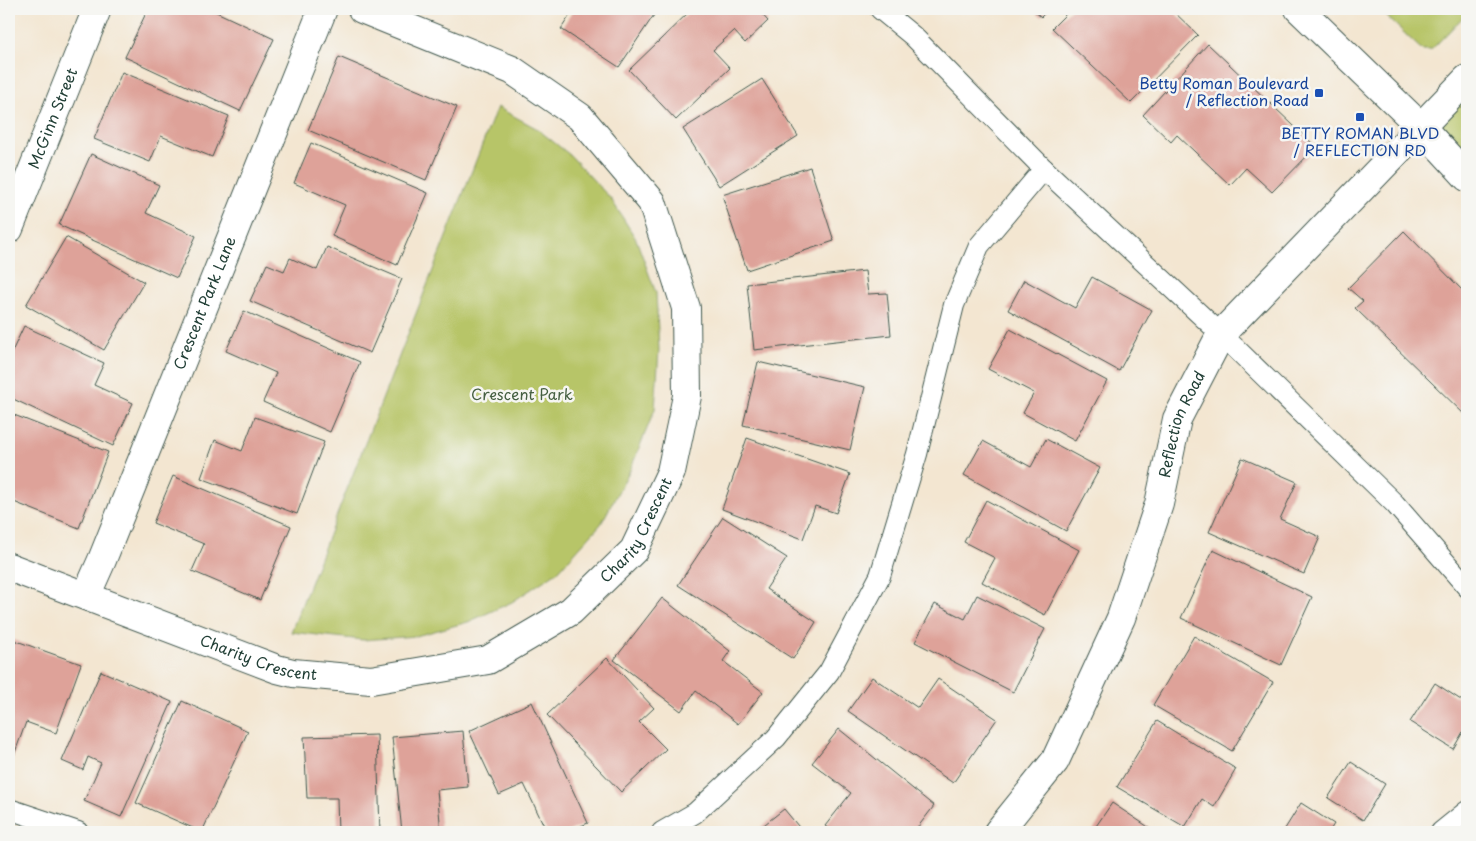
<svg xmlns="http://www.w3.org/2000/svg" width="1476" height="841" font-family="'Playpen Sans',sans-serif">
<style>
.green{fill:#b7c567;stroke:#6b814e}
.building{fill:#dea299}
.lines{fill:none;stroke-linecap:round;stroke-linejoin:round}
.lane-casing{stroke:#3f564c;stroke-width:22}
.street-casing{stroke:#3f564c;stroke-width:30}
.secondary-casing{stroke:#3f564c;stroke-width:30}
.lane{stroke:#fff;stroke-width:20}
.street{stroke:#fff;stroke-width:28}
.secondary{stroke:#fff;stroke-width:28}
.transit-dot{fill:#1a4fb4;stroke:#f6f6f2;stroke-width:2}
.labels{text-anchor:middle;stroke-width:5;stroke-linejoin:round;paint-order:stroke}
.transit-label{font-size:15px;fill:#164399;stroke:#f6f6f2;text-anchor:end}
.street-label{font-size:15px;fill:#1f3d34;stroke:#f6f6f2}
.park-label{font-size:15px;fill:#455f41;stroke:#f6f6f2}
</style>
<rect width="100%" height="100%" fill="#f6f6f2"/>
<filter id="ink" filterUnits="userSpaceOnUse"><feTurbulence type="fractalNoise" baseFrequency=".02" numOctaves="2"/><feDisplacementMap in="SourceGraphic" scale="10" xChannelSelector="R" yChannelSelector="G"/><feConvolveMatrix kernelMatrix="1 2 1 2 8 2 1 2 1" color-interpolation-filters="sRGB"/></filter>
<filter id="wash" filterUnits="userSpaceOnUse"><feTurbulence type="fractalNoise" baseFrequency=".0096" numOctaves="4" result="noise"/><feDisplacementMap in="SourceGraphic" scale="20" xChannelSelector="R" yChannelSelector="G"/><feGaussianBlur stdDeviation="1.12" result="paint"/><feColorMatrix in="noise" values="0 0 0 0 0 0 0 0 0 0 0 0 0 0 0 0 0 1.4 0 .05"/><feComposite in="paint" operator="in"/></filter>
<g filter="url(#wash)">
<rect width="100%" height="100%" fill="#f3e6d1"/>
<g class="green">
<path d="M 1379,9 L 1467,9 L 1467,13 L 1431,50 L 1422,50 Z"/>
<path d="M 1467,74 L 1467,177 L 1416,122 Z"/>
<path d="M 497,107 L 536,128 L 570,155 L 611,199 L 636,239 L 656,293 L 659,350 L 655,409 L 631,468 L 601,524 L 557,572 L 512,602 L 468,622 L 416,636 L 363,640 L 291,632 Z"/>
</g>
<g id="blocks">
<g class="building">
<path d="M 148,9 L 210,9 L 274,39 L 240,111 L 125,57 Z"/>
<path d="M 574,9 L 658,9 L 619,67 L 561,29 Z"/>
<path d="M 692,9 L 757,9 L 768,21 L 745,43 L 734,31 L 713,50 L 730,68 L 676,120 L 629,70 Z"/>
<path d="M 1032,9 L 1049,9 L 1041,17 Z"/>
<path d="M 1071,9 L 1171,9 L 1198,35 L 1131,103 L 1052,28 Z"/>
<path d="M 1208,44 L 1316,147 L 1272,192 L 1246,168 L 1230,185 L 1177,135 L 1171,142 L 1143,115 Z"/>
<path d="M 339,57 L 457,107 L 426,180 L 308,130 Z"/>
<path d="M 122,72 L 229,116 L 212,157 L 161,136 L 150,162 L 94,139 Z"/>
<path d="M 762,79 L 798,136 L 719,186 L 683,129 Z"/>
<path d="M 311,143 L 428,193 L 397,265 L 332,236 L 345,205 L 294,183 Z"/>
<path d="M 91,154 L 159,185 L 146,213 L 196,236 L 177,278 L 59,225 Z"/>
<path d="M 810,167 L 834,241 L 747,270 L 722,195 Z"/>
<path d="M 1404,231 L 1467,295 L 1467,417 L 1355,308 L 1363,301 L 1348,288 Z"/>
<path d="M 66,237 L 144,282 L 104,350 L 26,305 Z"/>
<path d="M 327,247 L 402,279 L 370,353 L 250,301 L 267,264 L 284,271 L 290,258 L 317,270 Z"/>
<path d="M 865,271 L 868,294 L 887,293 L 891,335 L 754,350 L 747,284 Z"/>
<path d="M 1092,277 L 1152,310 L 1119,371 L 1008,310 L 1024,280 L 1075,308 Z"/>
<path d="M 244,311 L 360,362 L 330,432 L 263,402 L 276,373 L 226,351 Z"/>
<path d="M 24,326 L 104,363 L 94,385 L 133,403 L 113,446 L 9,397 L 9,358 Z"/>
<path d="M 1010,329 L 1107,381 L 1075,441 L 1023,413 L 1034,393 L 988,369 Z"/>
<path d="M 758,362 L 865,387 L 850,450 L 743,425 Z"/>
<path d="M 9,413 L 108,452 L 79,528 L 9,500 Z"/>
<path d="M 255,417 L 324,442 L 297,514 L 201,478 L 215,440 L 242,451 Z"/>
<path d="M 747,438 L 850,474 L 836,513 L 815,506 L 803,539 L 722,509 Z"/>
<path d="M 1046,439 L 1100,468 L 1066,531 L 964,475 L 983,441 L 1031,467 Z"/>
<path d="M 1242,458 L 1297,482 L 1280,519 L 1320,537 L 1304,574 L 1209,532 Z"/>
<path d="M 173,476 L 291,526 L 260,600 L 192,571 L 204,544 L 153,523 Z"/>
<path d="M 986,500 L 1079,550 L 1045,615 L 982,582 L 995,558 L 964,542 Z"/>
<path d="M 723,517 L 787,558 L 766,589 L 816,622 L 793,659 L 678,585 Z"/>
<path d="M 1213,550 L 1312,597 L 1281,665 L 1181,618 Z"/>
<path d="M 977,595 L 1045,629 L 1013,692 L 915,642 L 935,604 L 965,619 Z"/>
<path d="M 662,598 L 730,651 L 723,661 L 763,692 L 738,724 L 696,691 L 681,711 L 614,660 Z"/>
<path d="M 1194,636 L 1273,682 L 1232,751 L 1153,705 Z"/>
<path d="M 11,639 L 81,664 L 56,733 L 26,722 L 13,758 L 9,757 L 9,644 Z"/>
<path d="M 607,658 L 654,708 L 639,722 L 666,749 L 621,792 L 547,715 Z"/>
<path d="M 101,671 L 172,702 L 121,817 L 84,801 L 101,763 L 88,757 L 83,770 L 62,761 Z"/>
<path d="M 872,677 L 918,708 L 938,679 L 997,719 L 953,783 L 848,711 Z"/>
<path d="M 1435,683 L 1467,704 L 1467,725 L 1453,749 L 1410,722 Z"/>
<path d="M 182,701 L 248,731 L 202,832 L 136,803 Z"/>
<path d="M 532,702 L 588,823 L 567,832 L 547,832 L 524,784 L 499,795 L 469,731 Z"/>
<path d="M 1157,721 L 1236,769 L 1214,807 L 1202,799 L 1185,827 L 1117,787 Z"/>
<path d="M 839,729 L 934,806 L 914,832 L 833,832 L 825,826 L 851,793 L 812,763 Z"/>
<path d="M 463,731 L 468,787 L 437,790 L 441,832 L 402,832 L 392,737 Z"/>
<path d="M 377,735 L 380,832 L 338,832 L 337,798 L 307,798 L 304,737 Z"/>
<path d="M 1351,762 L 1385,784 L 1363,820 L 1328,798 Z"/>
<path d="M 1112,803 L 1156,832 L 1092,832 Z"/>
<path d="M 1301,803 L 1334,824 L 1329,832 L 1283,832 Z"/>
<path d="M 784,809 L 803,832 L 755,832 Z"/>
</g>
</g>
</g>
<g filter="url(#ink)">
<use href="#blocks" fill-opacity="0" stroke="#3f564c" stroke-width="1"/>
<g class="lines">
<g class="lane-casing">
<g id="lane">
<path d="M 880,9 L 913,36 L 1044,169 L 1221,334 L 1395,504 L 1467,587"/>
<path d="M 9,809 L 78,832"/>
<path d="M 662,832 L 695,813 L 776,738 L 829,672 L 880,576 L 917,454 L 954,305 L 979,246 L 1044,169"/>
<path d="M 1441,832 L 1467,811"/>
</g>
</g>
<g class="street-casing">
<g id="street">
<path d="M 1299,9 L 1421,127 L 1467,177"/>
<path id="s1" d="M 9,229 L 97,9"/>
<path id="s2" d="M 9,567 L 277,669 L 293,673 L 371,680 L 488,660 L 571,611 L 634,550 L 671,472 L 687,396 L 686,308 L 652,202 L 580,117 L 512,70 L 362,9"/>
<path id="s3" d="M 86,596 L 102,560 L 323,9"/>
</g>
</g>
<g class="secondary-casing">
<g id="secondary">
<path id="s4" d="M 998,832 L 1055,761 L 1121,618 L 1159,504 L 1177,419 L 1221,334 L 1467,79"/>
</g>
</g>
<use href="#lane" class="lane"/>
<use href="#street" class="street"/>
<use href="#secondary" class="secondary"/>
</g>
</g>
<g class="transit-dot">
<rect x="1314" y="88" width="10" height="10" rx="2.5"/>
<rect x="1355" y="112" width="10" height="10" rx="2.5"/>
</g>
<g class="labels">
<g class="transit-label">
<text x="1309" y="89">Betty Roman Boulevard<tspan x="1309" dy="17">/ Reflection Road</tspan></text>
<text x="1360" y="139" text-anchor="middle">BETTY ROMAN BLVD<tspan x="1360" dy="17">/ REFLECTION RD</tspan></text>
</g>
<g class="street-label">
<text dy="5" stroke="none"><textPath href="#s1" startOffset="119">McGinn Street</textPath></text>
<text dy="5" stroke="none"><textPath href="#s3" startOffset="316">Crescent Park Lane</textPath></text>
<text dy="5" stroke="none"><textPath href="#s4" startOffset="452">Reflection Road</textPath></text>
<text dy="5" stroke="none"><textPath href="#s2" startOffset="702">Charity Crescent</textPath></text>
<text dy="5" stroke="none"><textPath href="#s2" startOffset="266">Charity Crescent</textPath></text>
</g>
<g class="park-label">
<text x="522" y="400">Crescent Park</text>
</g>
</g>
<rect width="1476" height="841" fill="none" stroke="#f6f6f2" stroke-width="30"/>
</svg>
